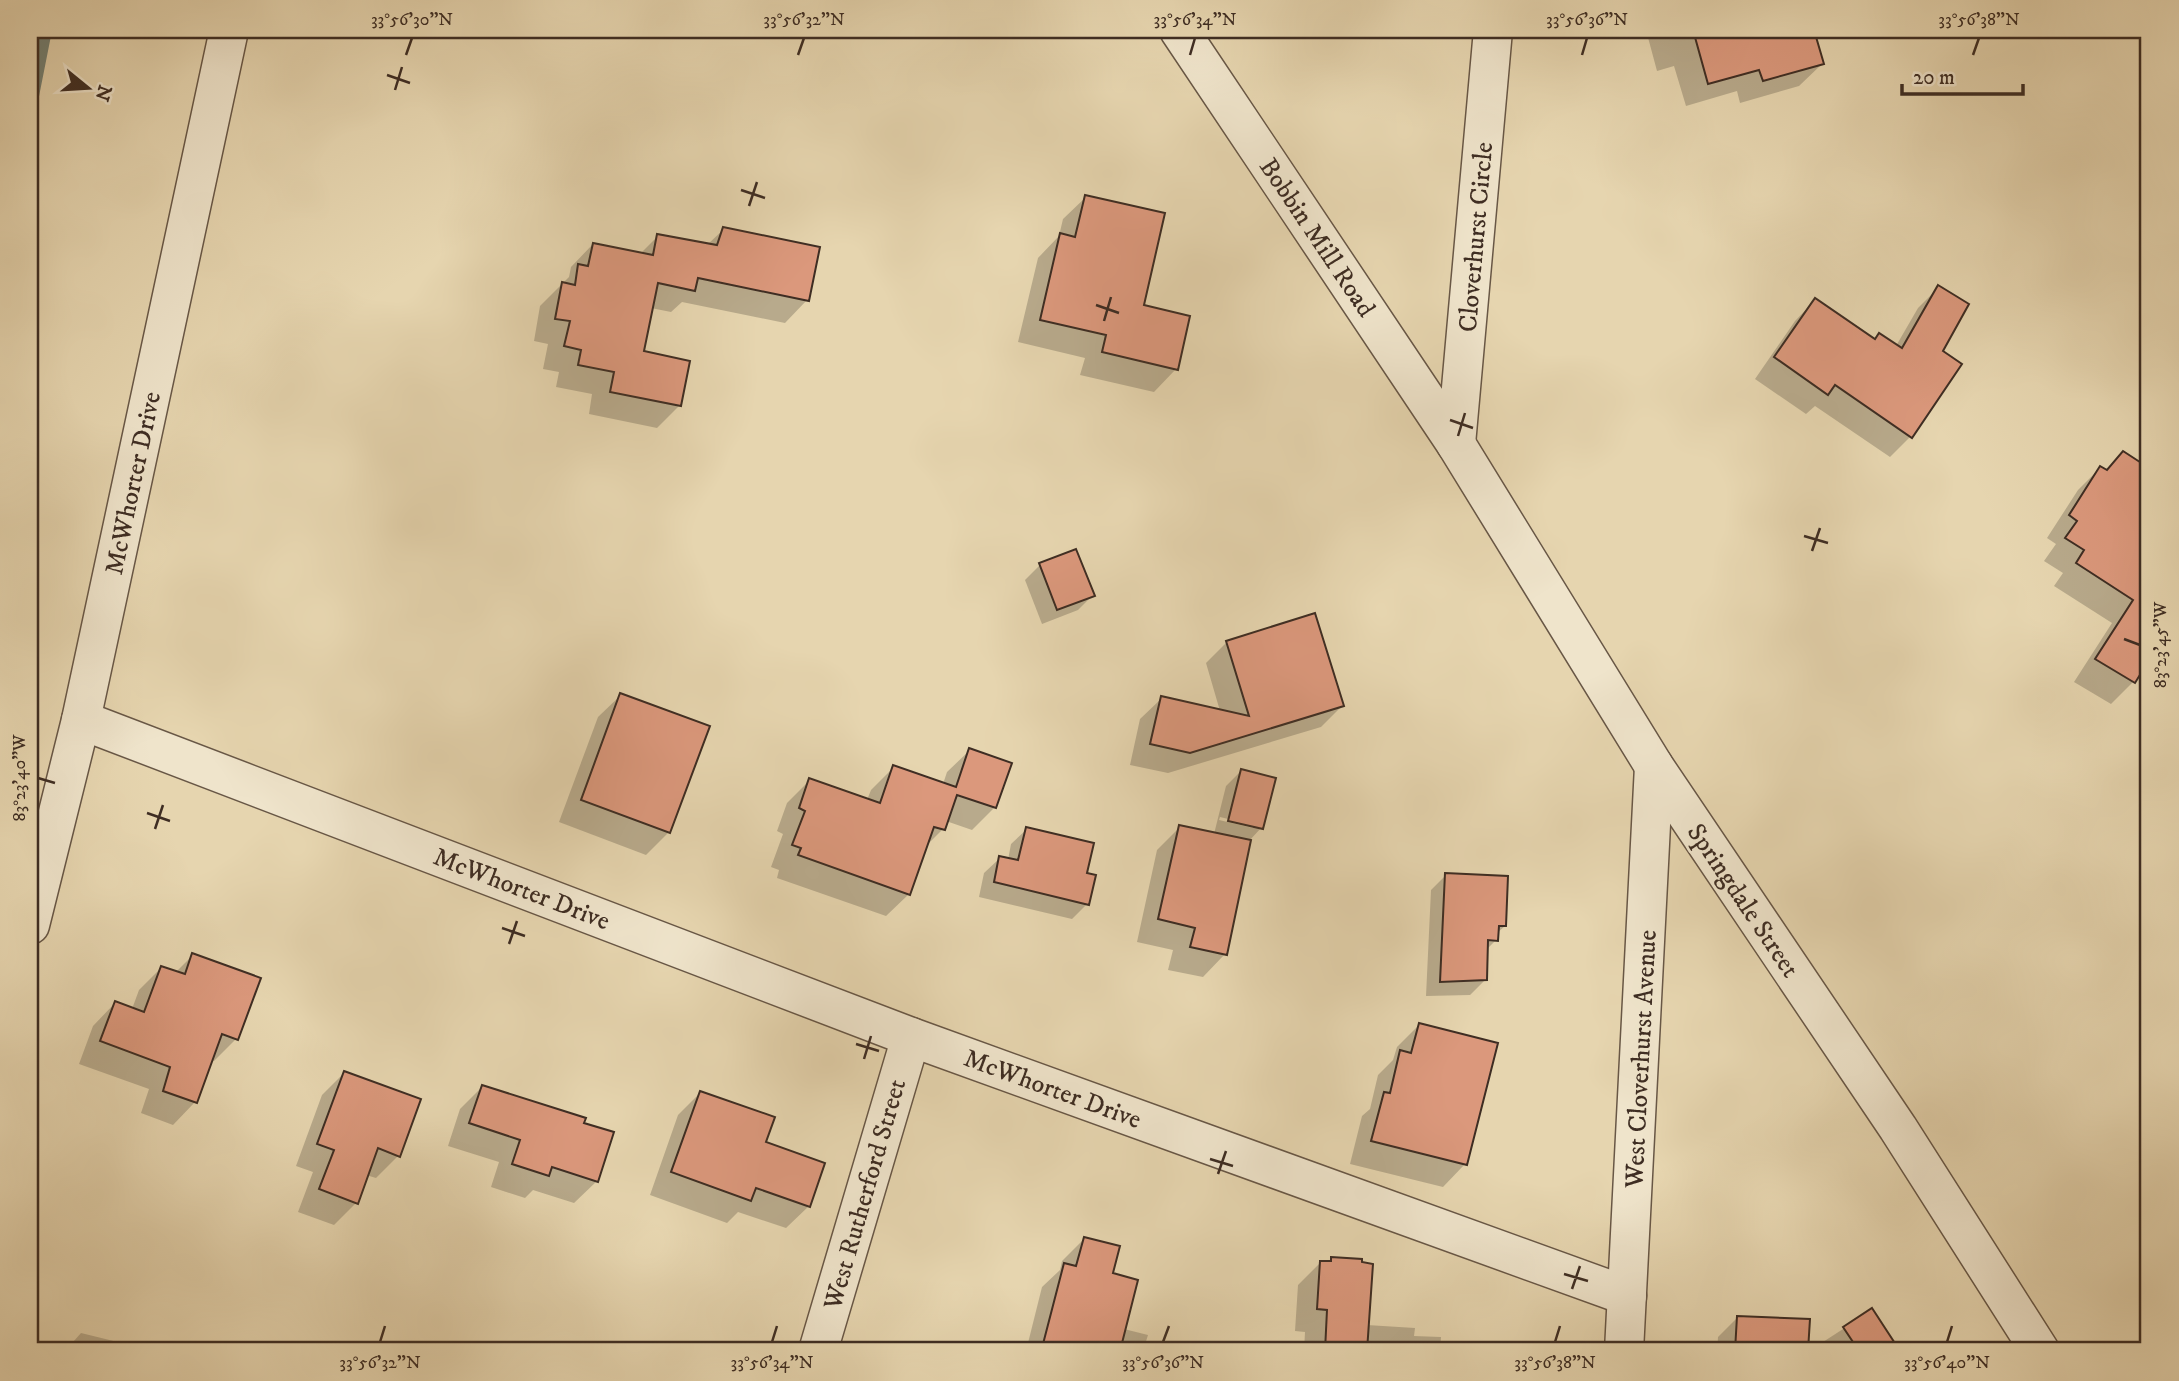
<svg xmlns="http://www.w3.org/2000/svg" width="2179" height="1381" font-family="'IM FELL DW Pica',serif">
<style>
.shadow{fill:#0003;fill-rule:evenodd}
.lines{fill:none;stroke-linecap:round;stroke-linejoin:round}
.stream{stroke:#738175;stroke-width:12}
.building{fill:#db987c;stroke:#3e2d23;stroke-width:2}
.street-casing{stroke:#685746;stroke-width:41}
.street{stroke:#efe4cb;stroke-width:38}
.ticks{fill:none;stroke:#3e2d23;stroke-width:2.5}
.labels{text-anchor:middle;stroke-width:5;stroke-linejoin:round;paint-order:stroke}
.street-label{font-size:26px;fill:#3e2d23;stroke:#efe4cb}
.neatline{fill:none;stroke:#3e2d23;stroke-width:2.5}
.ticks-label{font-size:18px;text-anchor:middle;fill:#3e2d23}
</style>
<rect width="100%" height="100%" fill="#e6d5af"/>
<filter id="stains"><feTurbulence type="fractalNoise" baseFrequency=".00286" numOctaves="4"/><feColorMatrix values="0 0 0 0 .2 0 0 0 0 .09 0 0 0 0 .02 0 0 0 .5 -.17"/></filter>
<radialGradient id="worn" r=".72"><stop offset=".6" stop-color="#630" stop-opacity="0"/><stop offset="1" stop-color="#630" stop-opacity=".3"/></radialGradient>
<g class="shadow">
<path d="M 728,30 L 770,30 L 765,34 Z"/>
<path d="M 1646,30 L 1812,30 L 1822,64 L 1799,86 L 1740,103 L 1737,91 L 1686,106 L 1674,66 L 1657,71 Z"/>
<path d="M 1086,197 L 1142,307 L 1176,369 L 1154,392 L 1080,375 L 1085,358 L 1018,342 L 1038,258 L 1059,236 L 1063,219 Z"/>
<path d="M 724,229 L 807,300 L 785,323 L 682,302 L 671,312 L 651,308 L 642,353 L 679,406 L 657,428 L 589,414 L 592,394 L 556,387 L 559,372 L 543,369 L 548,344 L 534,341 L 540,306 L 569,277 L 571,267 L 593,244 L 640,254 L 658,236 L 707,245 Z"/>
<path d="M 1938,288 L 1941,351 L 1910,437 L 1890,457 L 1815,406 L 1806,414 L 1755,379 L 1795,321 L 1815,300 L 1874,340 L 1896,346 L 1918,308 Z"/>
<path d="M 2123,453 L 2149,470 L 2149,657 L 2133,682 L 2111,704 L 2074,682 L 2112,623 L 2054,586 L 2063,573 L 2044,561 L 2056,544 L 2047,538 L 2078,490 L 2100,468 L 2105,471 Z"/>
<path d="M 1040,565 L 1093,595 L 1078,610 L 1042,624 L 1025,580 Z"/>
<path d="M 1227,642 L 1342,706 L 1321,727 L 1168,773 L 1130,765 L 1140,719 L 1162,698 L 1220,711 L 1206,663 Z"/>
<path d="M 621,695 L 669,832 L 646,855 L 559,822 L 598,717 Z"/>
<path d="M 970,750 L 1010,764 L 994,808 L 972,830 L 946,821 L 943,829 L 925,847 L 909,894 L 886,916 L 777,878 L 779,870 L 771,867 L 783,834 L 777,831 L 787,803 L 810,780 L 867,800 L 871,790 L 894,767 L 943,784 L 947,772 Z"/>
<path d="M 1241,771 L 1261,828 L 1250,840 L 1225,954 L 1203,977 L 1168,970 L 1173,950 L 1137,942 L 1157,850 L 1180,827 L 1214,834 L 1226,786 ZM 1220,817 L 1253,825 L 1253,828 L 1219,820 Z"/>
<path d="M 1027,829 L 1085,874 L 1087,904 L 1072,919 L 979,897 L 984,873 L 1000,858 L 1008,860 L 1011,844 Z"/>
<path d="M 1446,875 L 1505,926 L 1497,933 L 1496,940 L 1486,950 L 1485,980 L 1470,995 L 1426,996 L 1431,890 Z"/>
<path d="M 193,955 L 236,1039 L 214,1061 L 210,1060 L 195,1102 L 173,1125 L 141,1113 L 149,1089 L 79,1064 L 93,1026 L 115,1003 L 132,1009 L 139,990 L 161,968 L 175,973 Z"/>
<path d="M 1419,1025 L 1465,1164 L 1443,1187 L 1350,1164 L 1362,1116 L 1370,1109 L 1378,1075 L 1393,1060 L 1397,1047 Z"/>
<path d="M 344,1073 L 398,1156 L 376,1178 L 366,1175 L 356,1203 L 334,1225 L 298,1212 L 313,1172 L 296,1166 L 322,1095 Z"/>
<path d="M 482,1087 L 582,1124 L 597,1181 L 574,1203 L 533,1190 L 525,1198 L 491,1187 L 499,1162 L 448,1146 L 460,1109 Z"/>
<path d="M 700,1093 L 764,1143 L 809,1206 L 786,1228 L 738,1212 L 727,1223 L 650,1195 L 678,1115 Z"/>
<path d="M 1084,1239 L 1111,1274 L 1124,1329 L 1148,1335 L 1143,1351 L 1026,1351 L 1042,1287 L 1060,1270 L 1062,1261 Z"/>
<path d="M 1332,1259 L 1367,1325 L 1415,1328 L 1414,1336 L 1441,1337 L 1440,1351 L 1304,1351 L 1305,1332 L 1295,1331 L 1298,1285 L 1321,1262 L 1328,1263 Z"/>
<path d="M 1871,1311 L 1897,1349 L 1895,1351 L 1809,1351 Z"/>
<path d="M 1738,1317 L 1808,1320 L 1807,1351 L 1717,1351 L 1718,1337 Z"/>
<path d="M 81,1333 L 138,1347 L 137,1351 L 65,1351 Z"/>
</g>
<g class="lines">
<path class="stream" d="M 30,111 L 46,30"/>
</g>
<g class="building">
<path d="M 1693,30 L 1814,30 L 1824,64 L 1763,81 L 1759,70 L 1708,84 Z"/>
<path d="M 1085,195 L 1165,213 L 1144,305 L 1190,316 L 1178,370 L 1102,352 L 1106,335 L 1040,320 L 1060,233 L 1075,237 Z"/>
<path d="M 723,227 L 820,247 L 809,301 L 698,278 L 695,291 L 658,283 L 644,351 L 690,361 L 681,406 L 610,392 L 614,372 L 578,365 L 581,350 L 564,346 L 570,321 L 555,319 L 562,282 L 575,285 L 578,264 L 588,266 L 593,243 L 653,255 L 657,234 L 717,245 Z"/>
<path d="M 1938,285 L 1969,304 L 1943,351 L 1962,364 L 1912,438 L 1835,385 L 1828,395 L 1774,357 L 1815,298 L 1875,339 L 1879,333 L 1902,348 Z"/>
<path d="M 2123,451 L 2149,468 L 2149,660 L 2135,683 L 2095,659 L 2133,600 L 2076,563 L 2084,550 L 2065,538 L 2077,521 L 2069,515 L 2100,466 L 2107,470 Z"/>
<path d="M 1076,549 L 1095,596 L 1057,610 L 1039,563 Z"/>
<path d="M 1315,613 L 1344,706 L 1190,753 L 1150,744 L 1161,696 L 1249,716 L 1226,641 Z"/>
<path d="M 620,693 L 710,726 L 670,833 L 581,800 Z"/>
<path d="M 969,748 L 1012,763 L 996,808 L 957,795 L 945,830 L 934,827 L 910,895 L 798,855 L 801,848 L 792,845 L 805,811 L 799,808 L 809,778 L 880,803 L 893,765 L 956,787 Z"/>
<path d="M 1241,769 L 1276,778 L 1263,829 L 1228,821 Z"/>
<path d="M 1179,825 L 1251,840 L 1227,955 L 1190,947 L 1195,928 L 1158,919 Z"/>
<path d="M 1026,827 L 1094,843 L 1087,873 L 1096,875 L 1089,905 L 994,882 L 999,856 L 1018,860 Z"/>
<path d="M 1445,873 L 1508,876 L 1506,926 L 1499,926 L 1498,941 L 1488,940 L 1487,980 L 1440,982 Z"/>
<path d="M 192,953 L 261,978 L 238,1040 L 222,1034 L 197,1103 L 163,1091 L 170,1067 L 100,1041 L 115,1001 L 144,1012 L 161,966 L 185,974 Z"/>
<path d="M 1419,1023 L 1498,1043 L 1467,1165 L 1371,1141 L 1384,1092 L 1390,1093 L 1400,1050 L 1411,1053 Z"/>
<path d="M 344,1071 L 421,1099 L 400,1157 L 378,1148 L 358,1204 L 319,1189 L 334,1150 L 317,1144 Z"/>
<path d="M 482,1085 L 586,1118 L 584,1123 L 614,1132 L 598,1182 L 552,1167 L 549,1176 L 512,1164 L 520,1140 L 469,1123 Z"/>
<path d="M 700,1091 L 775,1117 L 766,1142 L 825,1163 L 810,1207 L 756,1188 L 751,1201 L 671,1172 Z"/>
<path d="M 1084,1237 L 1120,1246 L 1113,1273 L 1138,1280 L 1120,1351 L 1071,1351 L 1043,1344 L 1064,1263 L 1076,1266 Z"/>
<path d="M 1331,1257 L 1362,1259 L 1362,1262 L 1373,1264 L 1367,1351 L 1325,1351 L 1327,1310 L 1317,1309 L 1320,1261 L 1331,1261 Z"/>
<path d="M 1872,1308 L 1900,1351 L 1859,1351 L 1843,1327 Z"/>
<path d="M 1737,1316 L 1810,1319 L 1808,1351 L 1735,1351 Z"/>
</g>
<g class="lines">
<g class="street-casing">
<g id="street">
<path d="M 1179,30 L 1456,444 L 1654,766 L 1898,1128 L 2040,1351"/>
<path d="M 1456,444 L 1493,30"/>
<path d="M 81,720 L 911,1037 L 1627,1296"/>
<path d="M 30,925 L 81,720 L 229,30"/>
<path d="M 818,1351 L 911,1037"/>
<path d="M 1624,1351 L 1654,766"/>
</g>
</g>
<use href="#street" class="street"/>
</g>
<path class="ticks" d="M 406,55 L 412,38M 798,55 L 804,38M 1190,55 L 1195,38M 1582,55 L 1587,38M 1973,55 L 1979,38M 387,75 L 410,83M 395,90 L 402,67M 741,190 L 765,198M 749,206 L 757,182M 1096,305 L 1119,313M 1104,321 L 1111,297M 1450,420 L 1473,428M 1458,436 L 1465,413M 1804,536 L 1828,543M 1812,551 L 1820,528M 2124,639 L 2140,645M 38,778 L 55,783M 147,813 L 170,821M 155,829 L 163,805M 502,928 L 525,936M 509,944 L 517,921M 856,1044 L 879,1051M 864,1059 L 871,1036M 1210,1159 L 1233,1166M 1218,1174 L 1226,1151M 1564,1274 L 1588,1281M 1572,1289 L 1580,1266M 380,1342 L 385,1326M 772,1342 L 777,1326M 1163,1342 L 1169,1326M 1555,1342 L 1560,1326M 1947,1342 L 1952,1326"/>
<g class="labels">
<g class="street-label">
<text transform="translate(1318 237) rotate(56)" y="9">Bobbin Mill Road</text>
<text transform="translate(1475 237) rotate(-85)" y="9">Cloverhurst Circle</text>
<text transform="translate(132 483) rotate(-78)" y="9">McWhorter Drive</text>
<text transform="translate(522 888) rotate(21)" y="9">McWhorter Drive</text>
<text transform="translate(1744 900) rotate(56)" y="9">Springdale Street</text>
<text transform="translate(1640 1059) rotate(-87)" y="9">West Cloverhurst Avenue</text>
<text transform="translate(1053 1088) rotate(20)" y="9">McWhorter Drive</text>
<text transform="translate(864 1194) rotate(-74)" y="9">West Rutherford Street</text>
</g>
</g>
<rect width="2179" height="1381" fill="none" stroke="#e6d5af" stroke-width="77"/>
<g transform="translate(88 88) rotate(108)" stroke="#efe4cb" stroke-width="5" paint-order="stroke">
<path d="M0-5L12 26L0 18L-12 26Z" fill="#3e2d23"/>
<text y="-10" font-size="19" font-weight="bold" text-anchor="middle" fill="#3e2d23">N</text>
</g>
<path d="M1902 84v10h121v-10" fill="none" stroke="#3e2d23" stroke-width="3.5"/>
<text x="1913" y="84" font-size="21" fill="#3e2d23" stroke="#efe4cb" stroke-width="5" paint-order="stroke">20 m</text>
<rect x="38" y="38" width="2102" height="1304" class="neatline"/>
<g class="ticks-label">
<text x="412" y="25">33°56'30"N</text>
<text x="804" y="25">33°56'32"N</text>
<text x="1195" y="25">33°56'34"N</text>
<text x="1587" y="25">33°56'36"N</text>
<text x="1979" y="25">33°56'38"N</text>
<text transform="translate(2160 645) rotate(-90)" y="6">83°23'45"W</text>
<text transform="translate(19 778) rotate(-90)" y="6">83°23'40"W</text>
<text x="380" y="1368">33°56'32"N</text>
<text x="772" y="1368">33°56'34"N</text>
<text x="1163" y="1368">33°56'36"N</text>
<text x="1555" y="1368">33°56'38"N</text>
<text x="1947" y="1368">33°56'40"N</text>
</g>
<rect width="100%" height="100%" filter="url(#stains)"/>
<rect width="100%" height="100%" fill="url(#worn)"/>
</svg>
